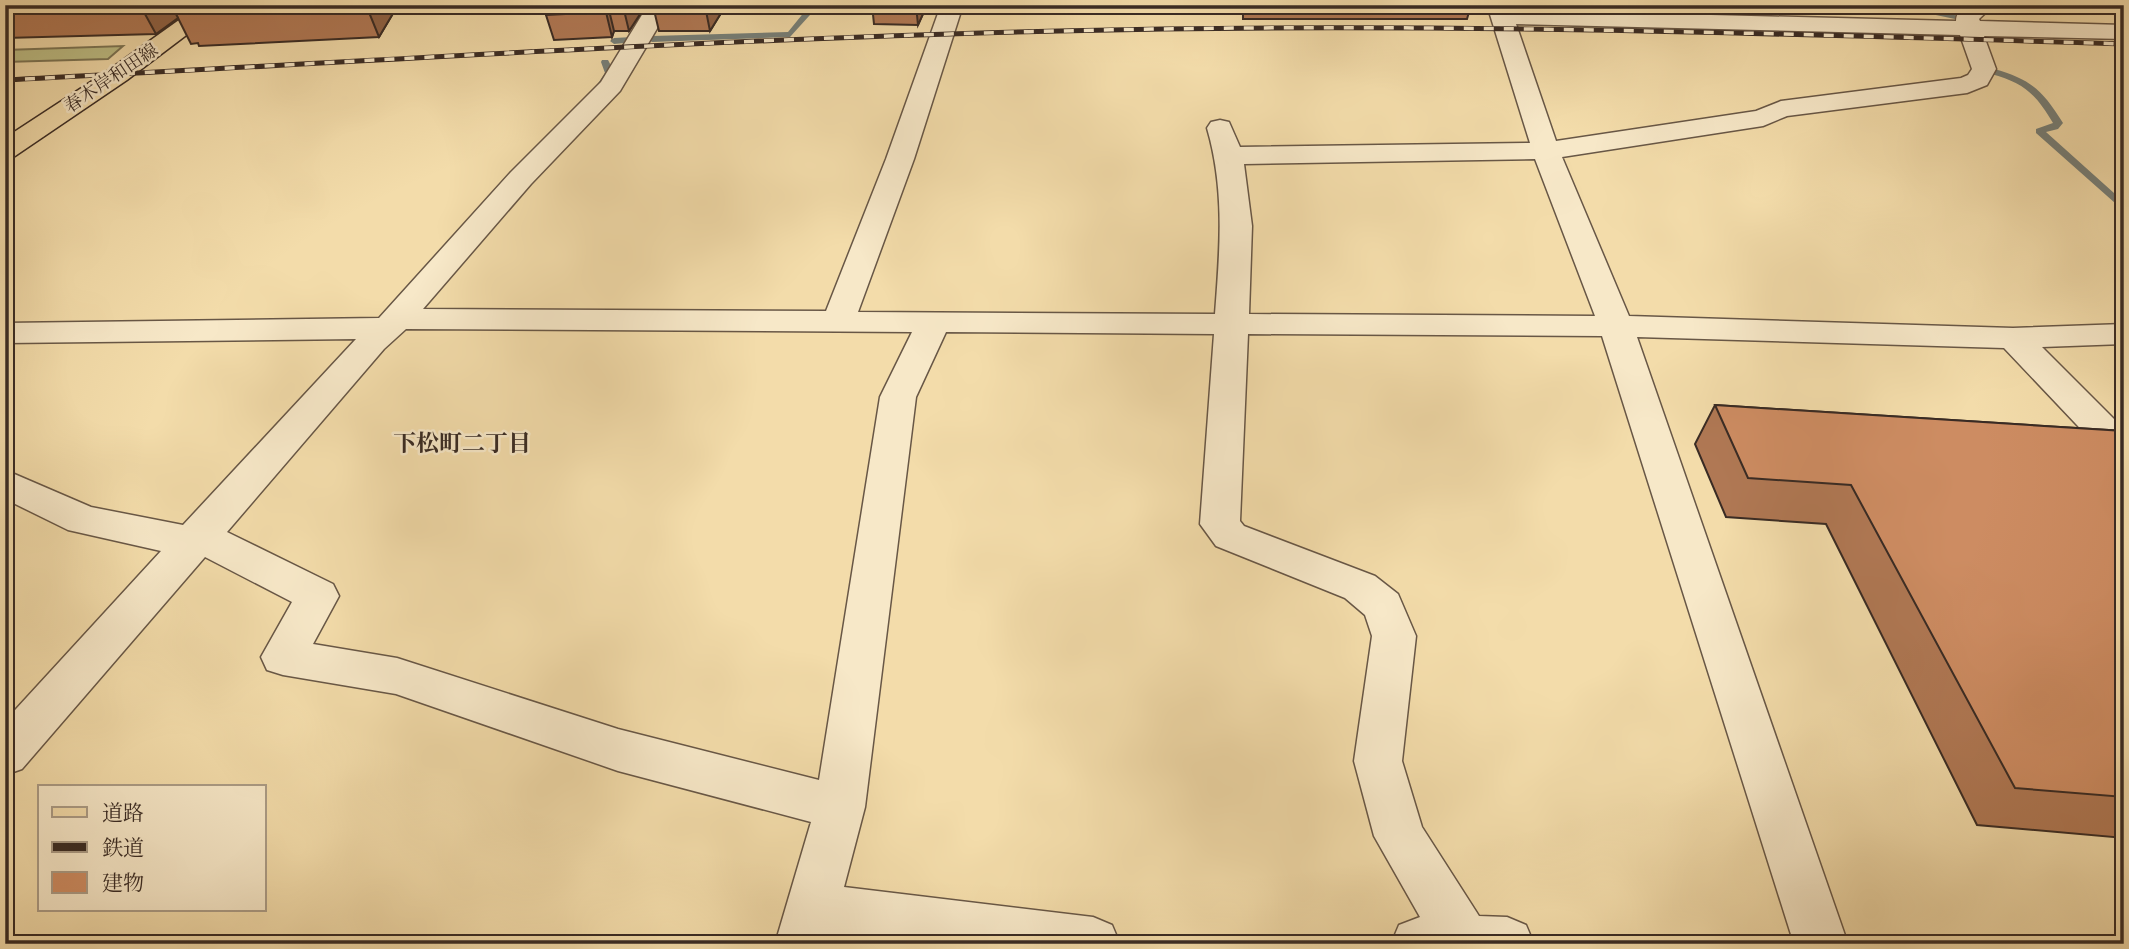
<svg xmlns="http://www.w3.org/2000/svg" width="2129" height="949" font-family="'IM FELL French Canon','Noto Serif JP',serif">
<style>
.green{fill:#bebf86;stroke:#7c7555;stroke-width:2}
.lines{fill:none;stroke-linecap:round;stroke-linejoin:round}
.stream{fill:#76807a;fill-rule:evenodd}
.minor-casing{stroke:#685746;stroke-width:3}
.major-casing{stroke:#392b24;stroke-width:3}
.minor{fill:#f7e8c8;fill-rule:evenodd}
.major{fill:#f3dcaa;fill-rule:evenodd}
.rail-casing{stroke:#392b24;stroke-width:5}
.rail{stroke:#f7e8c8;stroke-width:3.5;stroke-dasharray:10;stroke-linecap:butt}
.wall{fill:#b07854;stroke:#392b24;stroke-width:2}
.shaded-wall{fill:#906245;stroke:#392b24;stroke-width:2}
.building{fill:#cd8c62;stroke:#392b24;stroke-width:2}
.labels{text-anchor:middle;stroke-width:5;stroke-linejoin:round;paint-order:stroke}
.far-street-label{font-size:18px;fill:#392b24;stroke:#f7e8c8}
.neighbourhood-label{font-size:23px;font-weight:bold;fill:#392b24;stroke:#f7e8c8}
</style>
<rect width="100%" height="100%" fill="#f3dcaa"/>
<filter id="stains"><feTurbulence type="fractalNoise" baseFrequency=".00286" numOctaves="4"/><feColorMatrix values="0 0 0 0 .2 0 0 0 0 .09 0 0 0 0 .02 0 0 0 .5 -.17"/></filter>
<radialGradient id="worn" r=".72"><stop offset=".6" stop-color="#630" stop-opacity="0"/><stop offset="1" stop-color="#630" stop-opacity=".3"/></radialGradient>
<path class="green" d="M 123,46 L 108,59 L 5,62 L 5,50 Z"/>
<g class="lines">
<g class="stream">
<path d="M 810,5 L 819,5 L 790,37 L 652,42 L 648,39 L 652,36 L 788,32 Z"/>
<path d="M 1888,5 L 1908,5 L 1959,16 L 1955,19 Z"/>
<path d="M 633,37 L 637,40 L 636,42 L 614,44 L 610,41 L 614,38 Z"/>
<path d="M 602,60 L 608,60 L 615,73 L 605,87 L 602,88 L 597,85 L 605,73 L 601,62 Z"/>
<path d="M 1994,69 C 2031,79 2043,91 2063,123 L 2058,129 L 2046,132 L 2124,202 L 2124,211 L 2036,133 L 2036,129 L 2053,123 C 2035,93 2024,83 1991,74 L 1989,72 Z"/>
</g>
<g class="minor-casing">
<path id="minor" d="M 648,5 L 671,5 L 620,91 L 531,184 L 423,309 L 826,311 L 886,159 L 941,5 L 963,5 L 914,159 L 858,312 L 1215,314 C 1220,250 1225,189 1207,128 L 1211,122 L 1220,120 L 1229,122 L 1240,147 L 1530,143 L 1487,5 L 1509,5 L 1511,10 L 1956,21 C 1957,2 1980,5 1994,5 L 1979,19 L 1980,21 L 2124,25 L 2124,39 L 1984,36 L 1996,69 L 1987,85 L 1967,93 L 1787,116 L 1763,126 L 1562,157 L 1629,316 L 2013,328 L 2124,324 L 2124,344 L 2042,347 L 2124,429 L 2124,465 L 2111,461 L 2004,348 L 1637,337 L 1848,944 L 1794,944 L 1602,336 L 1248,334 L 1240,521 L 1244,526 L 1375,576 L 1398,594 L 1416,636 L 1402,761 L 1422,827 L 1479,916 L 1507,917 L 1526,925 L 1534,944 L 1391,944 L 1399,925 L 1420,917 L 1374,836 L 1354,761 L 1372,636 L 1365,615 L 1345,598 L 1216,546 L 1200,524 L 1214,334 L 946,332 L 916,397 L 865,807 L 844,887 L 1093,917 L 1112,925 L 1120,944 L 884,944 L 831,937 L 829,944 L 775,944 L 811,822 L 618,771 L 396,694 L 283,675 L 267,670 L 261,657 L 292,602 L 205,557 L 22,769 L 5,775 L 5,721 L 161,551 L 68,530 L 5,499 L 5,470 L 91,507 L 183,525 L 356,339 L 5,343 L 5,323 L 379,318 L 511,172 L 601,82 ZM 1516,24 L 1960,35 L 1972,69 L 1968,75 L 1961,78 L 1781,101 L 1756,111 L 1556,141 ZM 1535,159 L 1595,316 L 1249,314 L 1252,226 L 1244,164 ZM 406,329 L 912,332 L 880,397 L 819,780 L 618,729 L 397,658 L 313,644 L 339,596 L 333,584 L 227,532 L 384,349 Z"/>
</g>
<g class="major-casing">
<path id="major" d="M 200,5 L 226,5 L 127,80 L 15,156 L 5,158 L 5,138 L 109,70 Z"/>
</g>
<use href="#minor" class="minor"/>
<use href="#major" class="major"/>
<g class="rail-casing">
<path id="rail" d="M 5,80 C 356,62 707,39 1059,31 C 1414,22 1769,33 2124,44"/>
</g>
<use href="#rail" class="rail"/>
</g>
<g class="wall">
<path d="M 5,5 L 398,5 L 379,37 L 199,46 L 198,43 L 191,44 L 178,18 L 156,34 L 5,38 Z"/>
<path d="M 546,5 L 646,5 L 629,31 L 614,31 L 612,37 L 554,40 L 546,15 Z"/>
<path d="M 726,5 L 710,31 L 659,31 L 653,6 Z"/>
<path d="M 872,5 L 927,5 L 918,25 L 874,24 Z"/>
<path d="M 1243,5 L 1471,5 L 1467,19 L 1243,19 Z"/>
<path d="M 1715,405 L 2124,431 L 2124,838 L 1977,825 L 1826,524 L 1726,517 L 1695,444 Z"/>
</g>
<g class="shaded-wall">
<path d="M 140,5 L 180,5 L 174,10 L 178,18 L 156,34 Z"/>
<path d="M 366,5 L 398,5 L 379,37 Z"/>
<path d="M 623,5 L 646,5 L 629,31 L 623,6 Z"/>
<path d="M 705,5 L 726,5 L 710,31 L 705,6 Z"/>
<path d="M 916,5 L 927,5 L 918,25 Z"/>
<path d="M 608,6 L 614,31 L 612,37 L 606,12 Z"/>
</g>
<g class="building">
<path d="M 178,5 L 328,5 L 181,12 L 184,9 L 174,10 Z"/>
<path d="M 546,5 L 623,5 L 623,6 L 608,6 L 606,12 L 546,15 Z"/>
<path d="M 653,5 L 705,5 L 653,6 Z"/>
<path d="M 1715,405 L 2124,431 L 2124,797 L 2015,788 L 1851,485 L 1748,478 Z"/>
</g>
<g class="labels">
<g class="far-street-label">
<text transform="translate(111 78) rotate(-34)" y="6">春木岸和田線</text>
</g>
<g class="neighbourhood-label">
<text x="462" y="451">下松町二丁目</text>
</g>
</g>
<rect width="2129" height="949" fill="none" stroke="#f3dcaa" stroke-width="28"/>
<rect x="7" y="7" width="2115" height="935" fill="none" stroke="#392b24" stroke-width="3.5"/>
<rect x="14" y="14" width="2101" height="921" fill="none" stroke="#392b24" stroke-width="2"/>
<rect x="38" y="785" width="228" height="126" fill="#f7e8c8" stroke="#ab9c86" stroke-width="2"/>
<rect x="52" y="807" width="35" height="10" fill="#f3dcaa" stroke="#ab9c86" stroke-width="2"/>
<text x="102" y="820" font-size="21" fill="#392b24">道路</text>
<rect x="52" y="842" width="35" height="10" fill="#392b24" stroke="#ab9c86" stroke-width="2"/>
<text x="102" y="855" font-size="21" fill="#392b24">鉄道</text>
<rect x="52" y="872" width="35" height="21" fill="#cd8c62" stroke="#ab9c86" stroke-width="2"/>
<text x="102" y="890" font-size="21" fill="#392b24">建物</text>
<rect width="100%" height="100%" filter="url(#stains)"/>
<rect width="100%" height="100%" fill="url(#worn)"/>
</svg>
